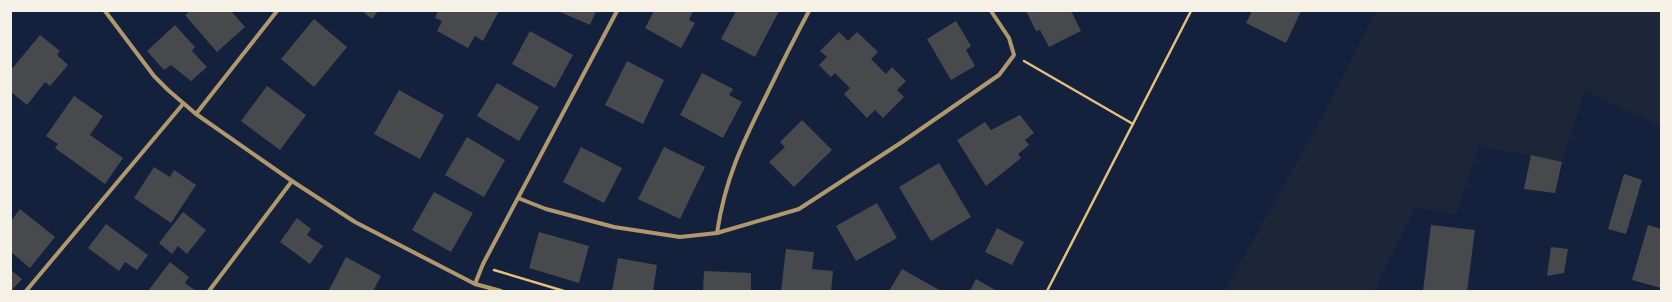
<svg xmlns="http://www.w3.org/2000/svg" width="1672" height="302" font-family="'IBM Plex Sans',sans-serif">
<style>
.green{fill:#1d2539}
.building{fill:#48494c}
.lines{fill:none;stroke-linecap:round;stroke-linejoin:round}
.path{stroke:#e5c07b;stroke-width:2.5}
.minor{stroke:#b1986c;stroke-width:4}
</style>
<rect width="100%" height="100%" fill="#14213d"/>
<path class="green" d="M 1376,11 L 1661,11 L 1661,127 L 1585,90 L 1562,162 L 1479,146 L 1456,214 L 1415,208 L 1374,291 L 1225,291 L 1327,108 Z"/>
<g class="building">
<path d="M 190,11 L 231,11 L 245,27 L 217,52 L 185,15 Z"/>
<path d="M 362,11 L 378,11 L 372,19 Z"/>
<path d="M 438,11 L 499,11 L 483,41 L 475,36 L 468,48 L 437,31 L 442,21 L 435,18 Z"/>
<path d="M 558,11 L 596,11 L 590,25 Z"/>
<path d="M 654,11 L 693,11 L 689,20 L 695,23 L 681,48 L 645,28 Z"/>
<path d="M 736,11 L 779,11 L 755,57 L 721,39 Z"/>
<path d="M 1026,11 L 1071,11 L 1081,31 L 1049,47 L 1040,30 L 1036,31 Z"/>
<path d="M 1252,11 L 1301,11 L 1286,43 L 1246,23 Z"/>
<path d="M 314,19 L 347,47 L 314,87 L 281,59 Z"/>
<path d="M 956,21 L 971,46 L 966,50 L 975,66 L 951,80 L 927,39 Z"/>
<path d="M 175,25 L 195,47 L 192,51 L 207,67 L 191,81 L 171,65 L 164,70 L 147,51 Z"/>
<path d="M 530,31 L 573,55 L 555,88 L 512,64 Z"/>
<path d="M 839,32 L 848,41 L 857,32 L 878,52 L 871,59 L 886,74 L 892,67 L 906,81 L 897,90 L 904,97 L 883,118 L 875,110 L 867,118 L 844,94 L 850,88 L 835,73 L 831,77 L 819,65 L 827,57 L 820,51 Z"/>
<path d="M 40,35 L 60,51 L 57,55 L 68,65 L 50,86 L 45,82 L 27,105 L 11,92 L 11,70 Z"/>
<path d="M 627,61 L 664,80 L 643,124 L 605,105 Z"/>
<path d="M 702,73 L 733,89 L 729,95 L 742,102 L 723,138 L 680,115 Z"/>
<path d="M 497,83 L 539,107 L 519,141 L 477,116 Z"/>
<path d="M 267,86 L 306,115 L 280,150 L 241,121 Z"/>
<path d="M 399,90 L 444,115 L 420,159 L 374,134 Z"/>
<path d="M 74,96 L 103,116 L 90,135 L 123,158 L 105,184 L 55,148 L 58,144 L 46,136 Z"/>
<path d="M 1020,115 L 1034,133 L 1025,140 L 1029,145 L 1018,154 L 1021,158 L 986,186 L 957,140 L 985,122 L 991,130 Z"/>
<path d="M 802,120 L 832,150 L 794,187 L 769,162 L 785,147 L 780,142 Z"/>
<path d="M 467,137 L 505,160 L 484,197 L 445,175 Z"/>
<path d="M 581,147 L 622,168 L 604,203 L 563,182 Z"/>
<path d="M 664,147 L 705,167 L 680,219 L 638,199 Z"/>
<path d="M 1531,155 L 1562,162 L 1555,193 L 1524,189 Z"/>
<path d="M 939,163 L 971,217 L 931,241 L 899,187 Z"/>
<path d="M 154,167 L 170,177 L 174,170 L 196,185 L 171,223 L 134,198 Z"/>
<path d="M 1624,174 L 1642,180 L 1626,234 L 1608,229 Z"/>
<path d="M 434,192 L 473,213 L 451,252 L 412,230 Z"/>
<path d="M 877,203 L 897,238 L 856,261 L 836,226 Z"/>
<path d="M 20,209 L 55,237 L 30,268 L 11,252 L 11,221 Z"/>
<path d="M 183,212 L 206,230 L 187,254 L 178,246 L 172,254 L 159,243 Z"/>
<path d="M 297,218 L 311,229 L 307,235 L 323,246 L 310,264 L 280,242 Z"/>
<path d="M 106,224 L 148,255 L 137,270 L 125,262 L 119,271 L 88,248 Z"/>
<path d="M 1431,225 L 1475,230 L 1467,291 L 1423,291 Z"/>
<path d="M 1648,225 L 1661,229 L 1661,288 L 1632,280 Z"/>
<path d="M 997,228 L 1024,242 L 1012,265 L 985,252 Z"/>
<path d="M 539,232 L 589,246 L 579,283 L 529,268 Z"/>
<path d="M 1551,247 L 1568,249 L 1564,273 L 1547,276 Z"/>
<path d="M 786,249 L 814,252 L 812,269 L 833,271 L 831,291 L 781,291 Z"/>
<path d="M 346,257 L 381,276 L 373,291 L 329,290 Z"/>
<path d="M 618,258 L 657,265 L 653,291 L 612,291 Z"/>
<path d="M 170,262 L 189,277 L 185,283 L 196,291 L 148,291 Z"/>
<path d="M 902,269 L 941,291 L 889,291 Z"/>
<path d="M 11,270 L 22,279 L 12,290 L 11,289 Z"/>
<path d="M 704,271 L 751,273 L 751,291 L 703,291 Z"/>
<path d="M 976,279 L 997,291 L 970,291 Z"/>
</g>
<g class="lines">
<g class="path">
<path d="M 1024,61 L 1133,124"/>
<path d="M 494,270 L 564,291"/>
<path d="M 1047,291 L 1191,11"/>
</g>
<g class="minor">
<path d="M 105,11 L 154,76 L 168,90 L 196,114 L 292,181 L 355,222 L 475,284 L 501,291"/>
<path d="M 196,114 L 277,11"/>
<path d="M 518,198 L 546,209 L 614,227 L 680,237 L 717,233 L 799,209 L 902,142 L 999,75 L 1014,55 L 1009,38 L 991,11"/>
<path d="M 717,233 C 725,179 742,144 766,96 C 780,67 794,39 809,11"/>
<path d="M 475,284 L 483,264 L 617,11"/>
<path d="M 26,291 L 183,104"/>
<path d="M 209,291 L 292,181"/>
</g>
</g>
<rect width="1672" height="302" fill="none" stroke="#f6f1e7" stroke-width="24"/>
</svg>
